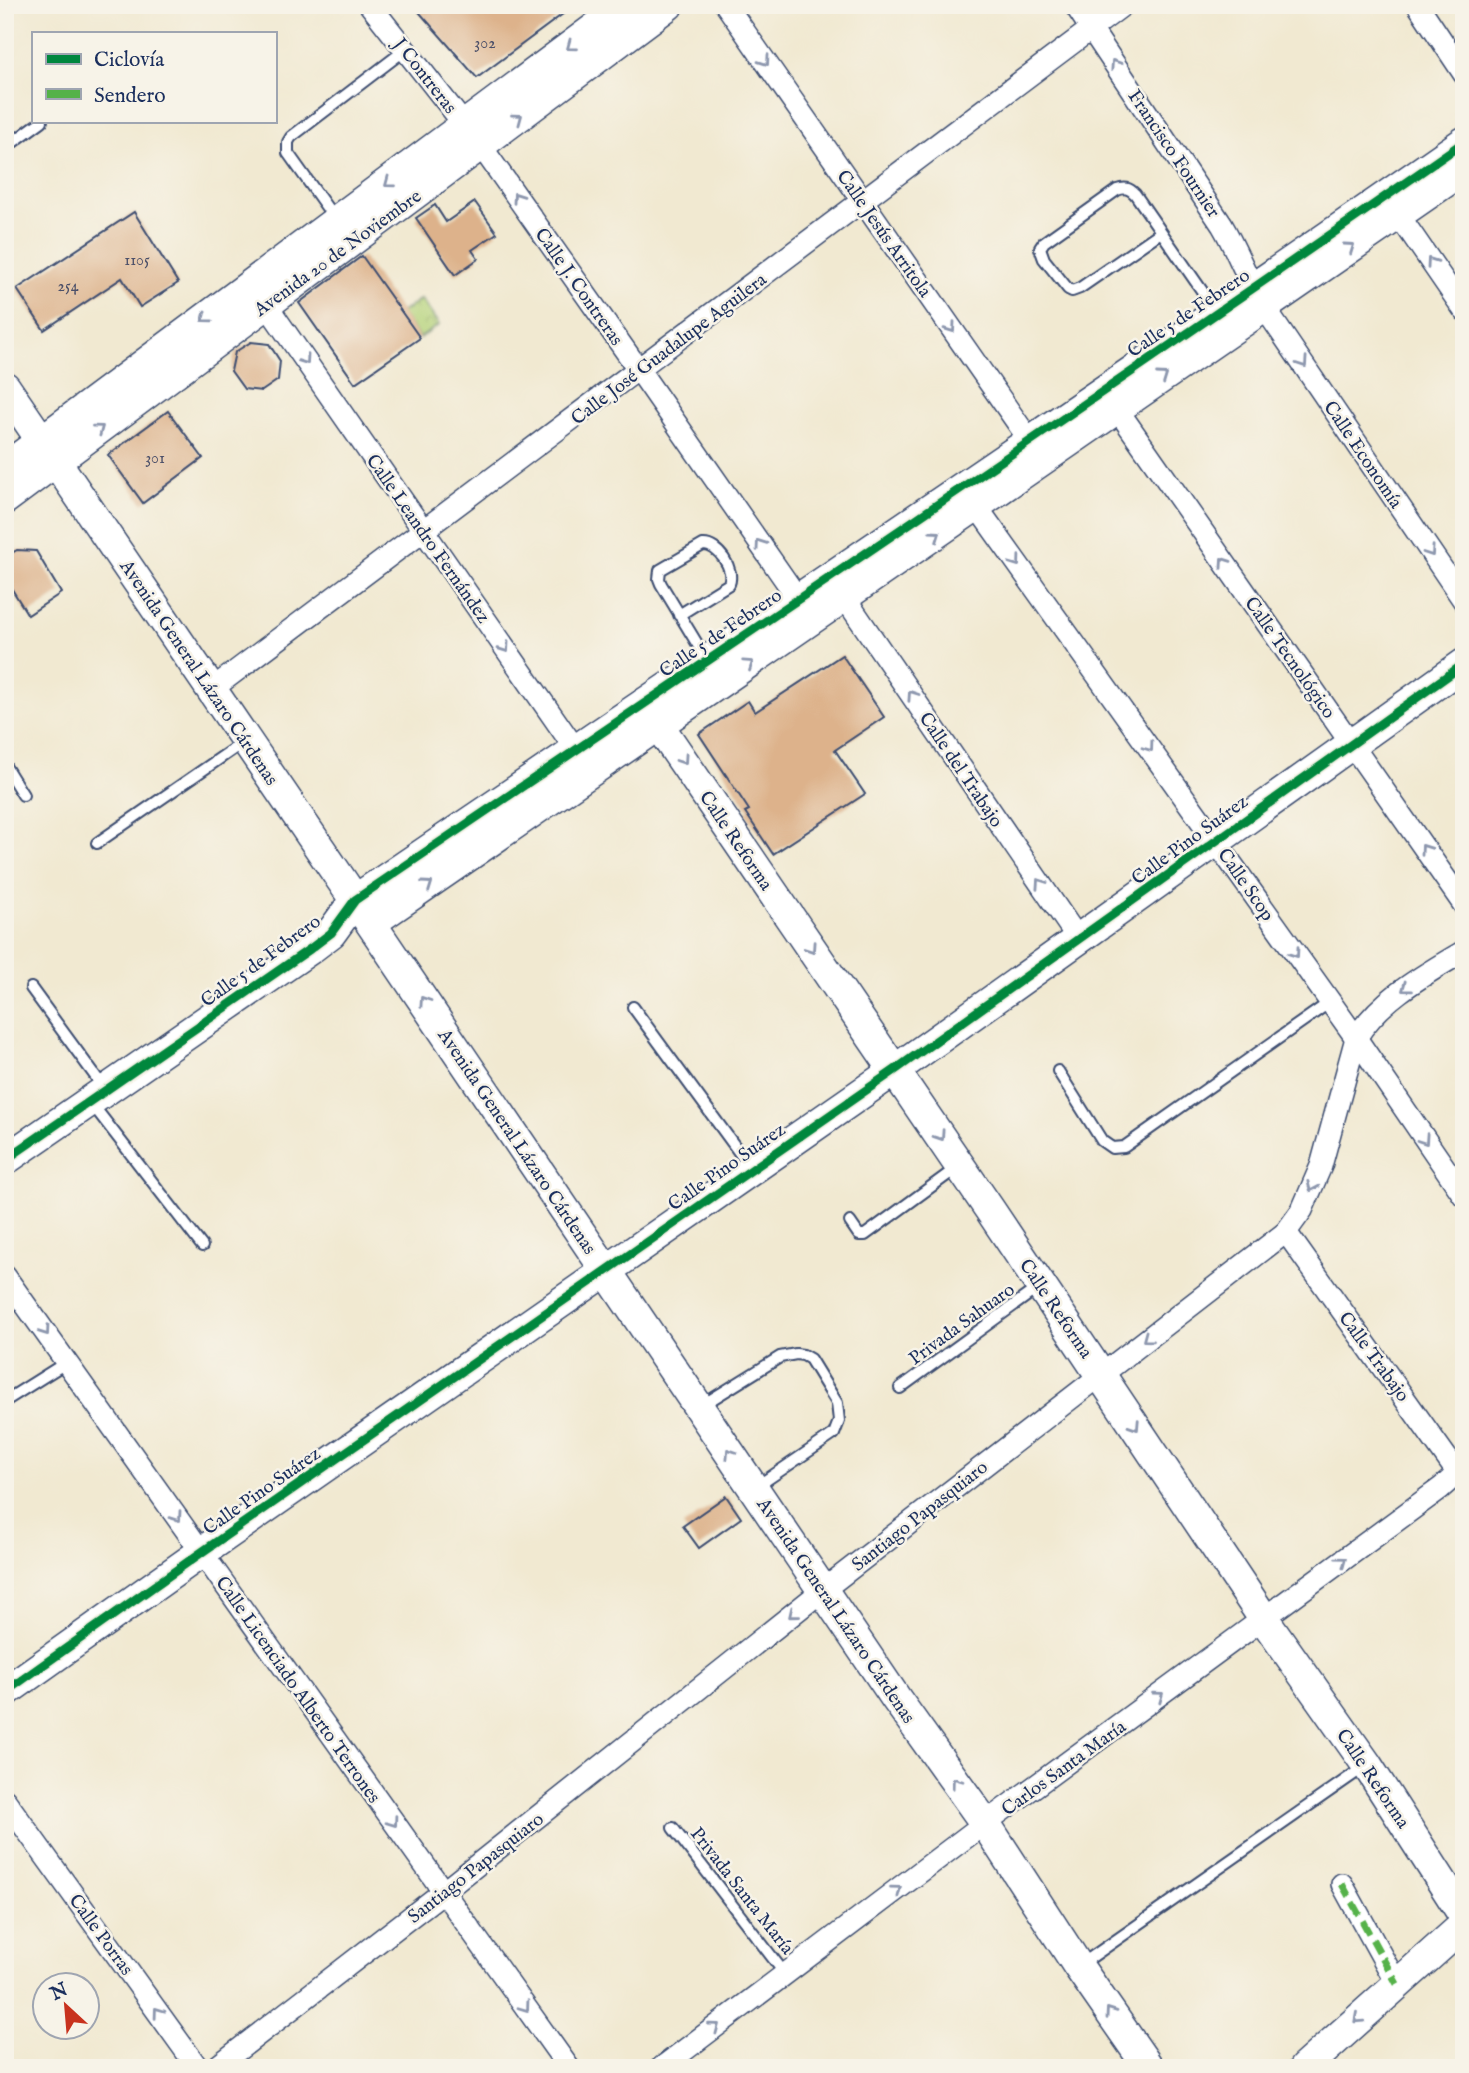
<svg xmlns="http://www.w3.org/2000/svg" width="1469" height="2073" font-family="'IM FELL English',serif">
<style>
.park{fill:url(#park-crowns);stroke:#68816c;stroke-width:2}
.building{fill:#ddb28b}
.lines{fill:none;stroke-linecap:round;stroke-linejoin:round}
.lane-casing{stroke:#3b4b6f;stroke-width:14}
.street-casing{stroke:#3b4b6f;stroke-width:24}
.secondary-casing{stroke:#3b4b6f;stroke-width:33}
.lane{stroke:#fff;stroke-width:10}
.street{stroke:#fff;stroke-width:21}
.secondary{stroke:#fff;stroke-width:30}
.quiet{stroke:#55b248;stroke-width:7;stroke-dasharray:14 7;stroke-linecap:butt}
.cycleway-casing{stroke:#f7f3e8;stroke-width:13}
.cycleway{stroke:#00873e;stroke-width:9}
.oneway{stroke:#8d97ae}
.labels{text-anchor:middle;stroke-width:5;stroke-linejoin:round;paint-order:stroke}
.number-label{font-size:16px;fill:#4c5069}
.street-label{font-size:19px;fill:#1b2f5e;stroke:#f7f3e8}
</style>
<defs>
<pattern id="park-crowns" width="20" height="18" patternUnits="userSpaceOnUse" patternTransform="scale(1.75)"><rect width="20" height="18" fill="#b5d37a"/><path d="M2 6a3 3 0 1 1 6 0M12 15a3 3 0 1 1 6 0" fill="none" stroke="#9bb56c"/></pattern>
</defs>
<rect width="100%" height="100%" fill="#f7f3e8"/>
<filter id="ink" filterUnits="userSpaceOnUse"><feTurbulence type="fractalNoise" baseFrequency=".0143" numOctaves="2"/><feDisplacementMap in="SourceGraphic" scale="14" xChannelSelector="R" yChannelSelector="G"/><feConvolveMatrix kernelMatrix="1 2 1 2 8 2 1 2 1" color-interpolation-filters="sRGB"/></filter>
<filter id="wash" filterUnits="userSpaceOnUse"><feTurbulence type="fractalNoise" baseFrequency=".00686" numOctaves="4" result="noise"/><feDisplacementMap in="SourceGraphic" scale="28" xChannelSelector="R" yChannelSelector="G"/><feGaussianBlur stdDeviation="1.57" result="paint"/><feColorMatrix in="noise" values="0 0 0 0 0 0 0 0 0 0 0 0 0 0 0 0 0 1.4 0 .05"/><feComposite in="paint" operator="in"/></filter>
<g filter="url(#wash)">
<rect width="100%" height="100%" fill="#f1e9d1"/>
<path class="park" d="M 421,299 L 439,325 L 420,338 L 401,313 Z"/>
<g id="blocks">
<g class="building">
<path d="M 413,5 L 575,5 L 477,78 Z"/>
<path d="M 475,202 L 497,233 L 472,250 L 478,259 L 455,275 L 416,218 L 435,205 L 446,222 Z"/>
<path d="M 134,212 L 178,283 L 140,307 L 122,278 L 44,330 L 17,289 Z"/>
<path d="M 362,256 L 420,338 L 355,383 L 299,303 Z"/>
<path d="M 251,342 L 269,344 L 280,361 L 278,380 L 262,391 L 244,389 L 231,371 L 235,352 Z"/>
<path d="M 168,411 L 203,458 L 143,503 L 108,455 Z"/>
<path d="M 17,550 L 36,551 L 61,593 L 28,615 L 5,578 L 5,557 Z"/>
<path d="M 842,655 L 884,717 L 835,750 L 865,794 L 773,854 L 745,812 L 749,810 L 699,734 L 748,701 L 755,712 Z"/>
<path d="M 726,1496 L 741,1518 L 699,1548 L 683,1526 Z"/>
</g>
</g>
</g>
<g filter="url(#ink)">
<use href="#blocks" fill-opacity="0" stroke="#3b4b6f" stroke-width="2"/>
<g class="lines">
<g class="lane-casing">
<g id="lane">
<path d="M 5,148 L 42,121"/>
<path d="M 335,219 L 288,153 L 288,142 L 291,137 L 405,50"/>
<path d="M 1161,232 L 1080,288 L 1072,291 L 1068,289 L 1044,259 L 1040,248 L 1044,242 L 1117,190 C 1125,187 1129,188 1135,194 L 1216,311"/>
<path d="M 679,615 L 729,584 C 735,569 718,544 703,545 L 660,570 L 659,579 L 661,584 L 707,660"/>
<path d="M 5,766 L 23,795"/>
<path d="M 97,843 L 245,741"/>
<path d="M 31,988 L 104,1088"/>
<path d="M 633,1007 L 750,1167"/>
<path d="M 1058,1071 L 1102,1141 L 1112,1148 L 1124,1147 L 1330,1002"/>
<path d="M 92,1104 L 202,1246"/>
<path d="M 850,1222 L 859,1235 L 865,1235 L 958,1167"/>
<path d="M 900,1388 L 1039,1287"/>
<path d="M 5,1401 L 67,1362"/>
<path d="M 701,1406 L 780,1357 L 796,1354 L 803,1355 L 810,1359 L 837,1403 L 839,1421 L 834,1434 L 756,1487"/>
<path d="M 673,1828 L 785,1974"/>
<path d="M 1079,1966 L 1364,1767"/>
</g>
</g>
<g class="street-casing">
<g id="street">
<path d="M 370,5 L 481,146 L 639,370 L 799,600"/>
<path d="M 726,5 L 1037,451"/>
<path d="M 1075,5 L 1222,225 C 1238,252 1247,280 1264,307 L 1464,601"/>
<path d="M 1418,5 L 1464,74"/>
<path d="M 1398,214 L 1464,310"/>
<path d="M 266,304 L 583,760"/>
<path d="M 1117,409 L 1464,905"/>
<path d="M 977,507 L 1356,1038 L 1464,1196"/>
<path d="M 845,598 L 1079,940"/>
<path d="M 212,689 L 1123,5"/>
<path d="M 1286,1232 L 1464,1482"/>
<path d="M 5,1276 L 569,2068"/>
<path d="M 5,1800 L 198,2068"/>
<path d="M 1342,1884 L 1397,1984"/>
<path d="M 215,2068 L 443,1892 L 823,1590 L 1286,1232 L 1302,1210 L 1321,1166 L 1356,1038 C 1381,998 1424,975 1464,951"/>
<path d="M 661,2068 L 985,1823 L 1441,1488 L 1458,1473 L 1464,1465"/>
</g>
</g>
<g class="secondary-casing">
<g id="secondary">
<path d="M 5,387 L 355,900 L 897,1700 L 985,1823 L 1078,1966 L 1149,2068"/>
<path d="M 5,468 L 626,5"/>
<path d="M 5,499 L 668,5"/>
<path d="M 644,704 L 990,1210 L 1264,1619 L 1367,1765 L 1464,1916"/>
<path d="M 371,923 L 1464,169"/>
<path d="M 5,1160 L 310,949 L 331,933 L 355,900 C 726,648 1097,398 1464,142"/>
<path d="M 5,1692 L 202,1552 L 895,1070 L 1464,664"/>
<path d="M 1304,2068 L 1464,1925"/>
</g>
</g>
<use href="#lane" class="lane"/>
<use href="#street" class="street"/>
<use href="#secondary" class="secondary"/>
<path class="quiet" d="M 1342,1884 L 1397,1984"/>
<g class="cycleway-casing">
<g id="cycleway">
<path d="M 5,1160 L 310,949 L 331,933 L 355,900 C 726,648 1097,398 1464,142"/>
<path d="M 5,1692 L 202,1552 L 895,1070 L 1464,664"/>
</g>
</g>
<use href="#cycleway" class="cycleway"/>
</g>
<defs><path id="oneway-chevron" d="M-2-3.5L2.5 0L-2 3.5" fill="none" stroke-width="1.6" stroke-linecap="round" stroke-linejoin="round" transform="scale(1.75)"/></defs>
<g class="oneway">
<use href="#oneway-chevron" transform="translate(571 46) rotate(143)"/>
<use href="#oneway-chevron" transform="translate(765 61) rotate(55)"/>
<use href="#oneway-chevron" transform="translate(1115 64) rotate(-124)"/>
<use href="#oneway-chevron" transform="translate(518 118) rotate(-37)"/>
<use href="#oneway-chevron" transform="translate(389 183) rotate(143)"/>
<use href="#oneway-chevron" transform="translate(517 197) rotate(-125)"/>
<use href="#oneway-chevron" transform="translate(1350 247) rotate(-35)"/>
<use href="#oneway-chevron" transform="translate(1431 262) rotate(-125)"/>
<use href="#oneway-chevron" transform="translate(206 318) rotate(143)"/>
<use href="#oneway-chevron" transform="translate(951 328) rotate(55)"/>
<use href="#oneway-chevron" transform="translate(305 360) rotate(55)"/>
<use href="#oneway-chevron" transform="translate(1303 363) rotate(56)"/>
<use href="#oneway-chevron" transform="translate(1163 377) rotate(-35)"/>
<use href="#oneway-chevron" transform="translate(99 429) rotate(-37)"/>
<use href="#oneway-chevron" transform="translate(936 535) rotate(-35)"/>
<use href="#oneway-chevron" transform="translate(760 544) rotate(-125)"/>
<use href="#oneway-chevron" transform="translate(1430 552) rotate(56)"/>
<use href="#oneway-chevron" transform="translate(1016 562) rotate(54)"/>
<use href="#oneway-chevron" transform="translate(1224 562) rotate(-125)"/>
<use href="#oneway-chevron" transform="translate(505 648) rotate(55)"/>
<use href="#oneway-chevron" transform="translate(749 664) rotate(-34)"/>
<use href="#oneway-chevron" transform="translate(912 695) rotate(-124)"/>
<use href="#oneway-chevron" transform="translate(1149 747) rotate(54)"/>
<use href="#oneway-chevron" transform="translate(683 760) rotate(56)"/>
<use href="#oneway-chevron" transform="translate(1425 849) rotate(-125)"/>
<use href="#oneway-chevron" transform="translate(1040 883) rotate(-124)"/>
<use href="#oneway-chevron" transform="translate(428 885) rotate(-35)"/>
<use href="#oneway-chevron" transform="translate(811 948) rotate(56)"/>
<use href="#oneway-chevron" transform="translate(1295 953) rotate(55)"/>
<use href="#oneway-chevron" transform="translate(1406 988) rotate(144)"/>
<use href="#oneway-chevron" transform="translate(424 1001) rotate(-124)"/>
<use href="#oneway-chevron" transform="translate(940 1136) rotate(56)"/>
<use href="#oneway-chevron" transform="translate(1424 1140) rotate(56)"/>
<use href="#oneway-chevron" transform="translate(1312 1187) rotate(114)"/>
<use href="#oneway-chevron" transform="translate(45 1331) rotate(55)"/>
<use href="#oneway-chevron" transform="translate(1147 1338) rotate(143)"/>
<use href="#oneway-chevron" transform="translate(1135 1426) rotate(57)"/>
<use href="#oneway-chevron" transform="translate(730 1453) rotate(-124)"/>
<use href="#oneway-chevron" transform="translate(177 1517) rotate(55)"/>
<use href="#oneway-chevron" transform="translate(1342 1561) rotate(-37)"/>
<use href="#oneway-chevron" transform="translate(793 1614) rotate(141)"/>
<use href="#oneway-chevron" transform="translate(1159 1696) rotate(-36)"/>
<use href="#oneway-chevron" transform="translate(956 1782) rotate(-126)"/>
<use href="#oneway-chevron" transform="translate(393 1822) rotate(54)"/>
<use href="#oneway-chevron" transform="translate(897 1890) rotate(-37)"/>
<use href="#oneway-chevron" transform="translate(525 2007) rotate(54)"/>
<use href="#oneway-chevron" transform="translate(158 2012) rotate(-126)"/>
<use href="#oneway-chevron" transform="translate(1110 2012) rotate(-125)"/>
<use href="#oneway-chevron" transform="translate(1358 2019) rotate(138)"/>
<use href="#oneway-chevron" transform="translate(715 2027) rotate(-37)"/>
</g>
</g>
<g class="labels">
<g class="number-label">
<text x="485" y="48">302</text>
<text x="137" y="265">1105</text>
<text x="68" y="291">254</text>
<text x="155" y="463">301</text>
</g>
<g class="street-label">
<text transform="translate(426 75) rotate(52)" y="7">J Contreras</text>
<text transform="translate(1175 153) rotate(56)" y="7">Francisco Fournier</text>
<text transform="translate(885 233) rotate(55)" y="7">Calle Jesús Arritola</text>
<text transform="translate(337 252) rotate(-36)" y="7">Avenida 20 de Noviembre</text>
<text transform="translate(580 286) rotate(55)" y="7">Calle J. Contreras</text>
<text transform="translate(1188 312) rotate(-34)" y="7">Calle 5 de Febrero</text>
<text transform="translate(668 348) rotate(-37)" y="7">Calle José Guadalupe Aguilera</text>
<text transform="translate(1364 454) rotate(56)" y="7">Calle Economía</text>
<text transform="translate(429 538) rotate(55)" y="7">Calle Leandro Fernández</text>
<text transform="translate(720 632) rotate(-34)" y="7">Calle 5 de Febrero</text>
<text transform="translate(1291 657) rotate(55)" y="7">Calle Tecnológico</text>
<text transform="translate(200 672) rotate(56)" y="7">Avenida General Lázaro Cárdenas</text>
<text transform="translate(962 769) rotate(56)" y="7">Calle del Trabajo</text>
<text transform="translate(1189 839) rotate(-36)" y="7">Calle Pino Suárez</text>
<text transform="translate(737 840) rotate(56)" y="7">Calle Reforma</text>
<text transform="translate(1247 884) rotate(55)" y="7">Calle Scop</text>
<text transform="translate(260 960) rotate(-36)" y="7">Calle 5 de Febrero</text>
<text transform="translate(518 1141) rotate(56)" y="7">Avenida General Lázaro Cárdenas</text>
<text transform="translate(726 1166) rotate(-35)" y="7">Calle Pino Suárez</text>
<text transform="translate(1057 1308) rotate(56)" y="7">Calle Reforma</text>
<text transform="translate(961 1323) rotate(-36)" y="7">Privada Sahuaro</text>
<text transform="translate(1375 1356) rotate(54)" y="7">Calle Trabajo</text>
<text transform="translate(261 1490) rotate(-35)" y="7">Calle Pino Suárez</text>
<text transform="translate(919 1515) rotate(-38)" y="7">Santiago Papasquiaro</text>
<text transform="translate(837 1610) rotate(56)" y="7">Avenida General Lázaro Cárdenas</text>
<text transform="translate(299 1689) rotate(55)" y="7">Calle Licenciado Alberto Terrones</text>
<text transform="translate(1063 1767) rotate(-36)" y="7">Carlos Santa María</text>
<text transform="translate(1374 1778) rotate(56)" y="7">Calle Reforma</text>
<text transform="translate(475 1867) rotate(-38)" y="7">Santiago Papasquiaro</text>
<text transform="translate(743 1890) rotate(52)" y="7">Privada Santa María</text>
<text transform="translate(102 1934) rotate(54)" y="7">Calle Porras</text>
</g>
</g>
<rect width="1469" height="2073" fill="none" stroke="#f7f3e8" stroke-width="28"/>
<rect x="32" y="32" width="245" height="91" fill="#f7f3e8" stroke="#9fa5b1" stroke-width="2"/>
<rect x="46" y="54" width="35" height="10" fill="#00873e" stroke="#9fa5b1" stroke-width="2"/>
<text x="94" y="66" font-size="21" fill="#1b2f5e">Ciclovía</text>
<rect x="46" y="89" width="35" height="10" fill="#55b248" stroke="#9fa5b1" stroke-width="2"/>
<text x="94" y="102" font-size="21" fill="#1b2f5e">Sendero</text>
<g transform="translate(66 2006) rotate(334)"><circle r="33" fill="#f7f3e8" stroke="#9fa5b1" stroke-width="2"/>
<path d="M0-5L12 26L0 18L-12 26Z" fill="#c8321e"/>
<text y="-10" font-size="19" font-weight="bold" text-anchor="middle" fill="#1b2f5e">N</text>
</g>
</svg>
